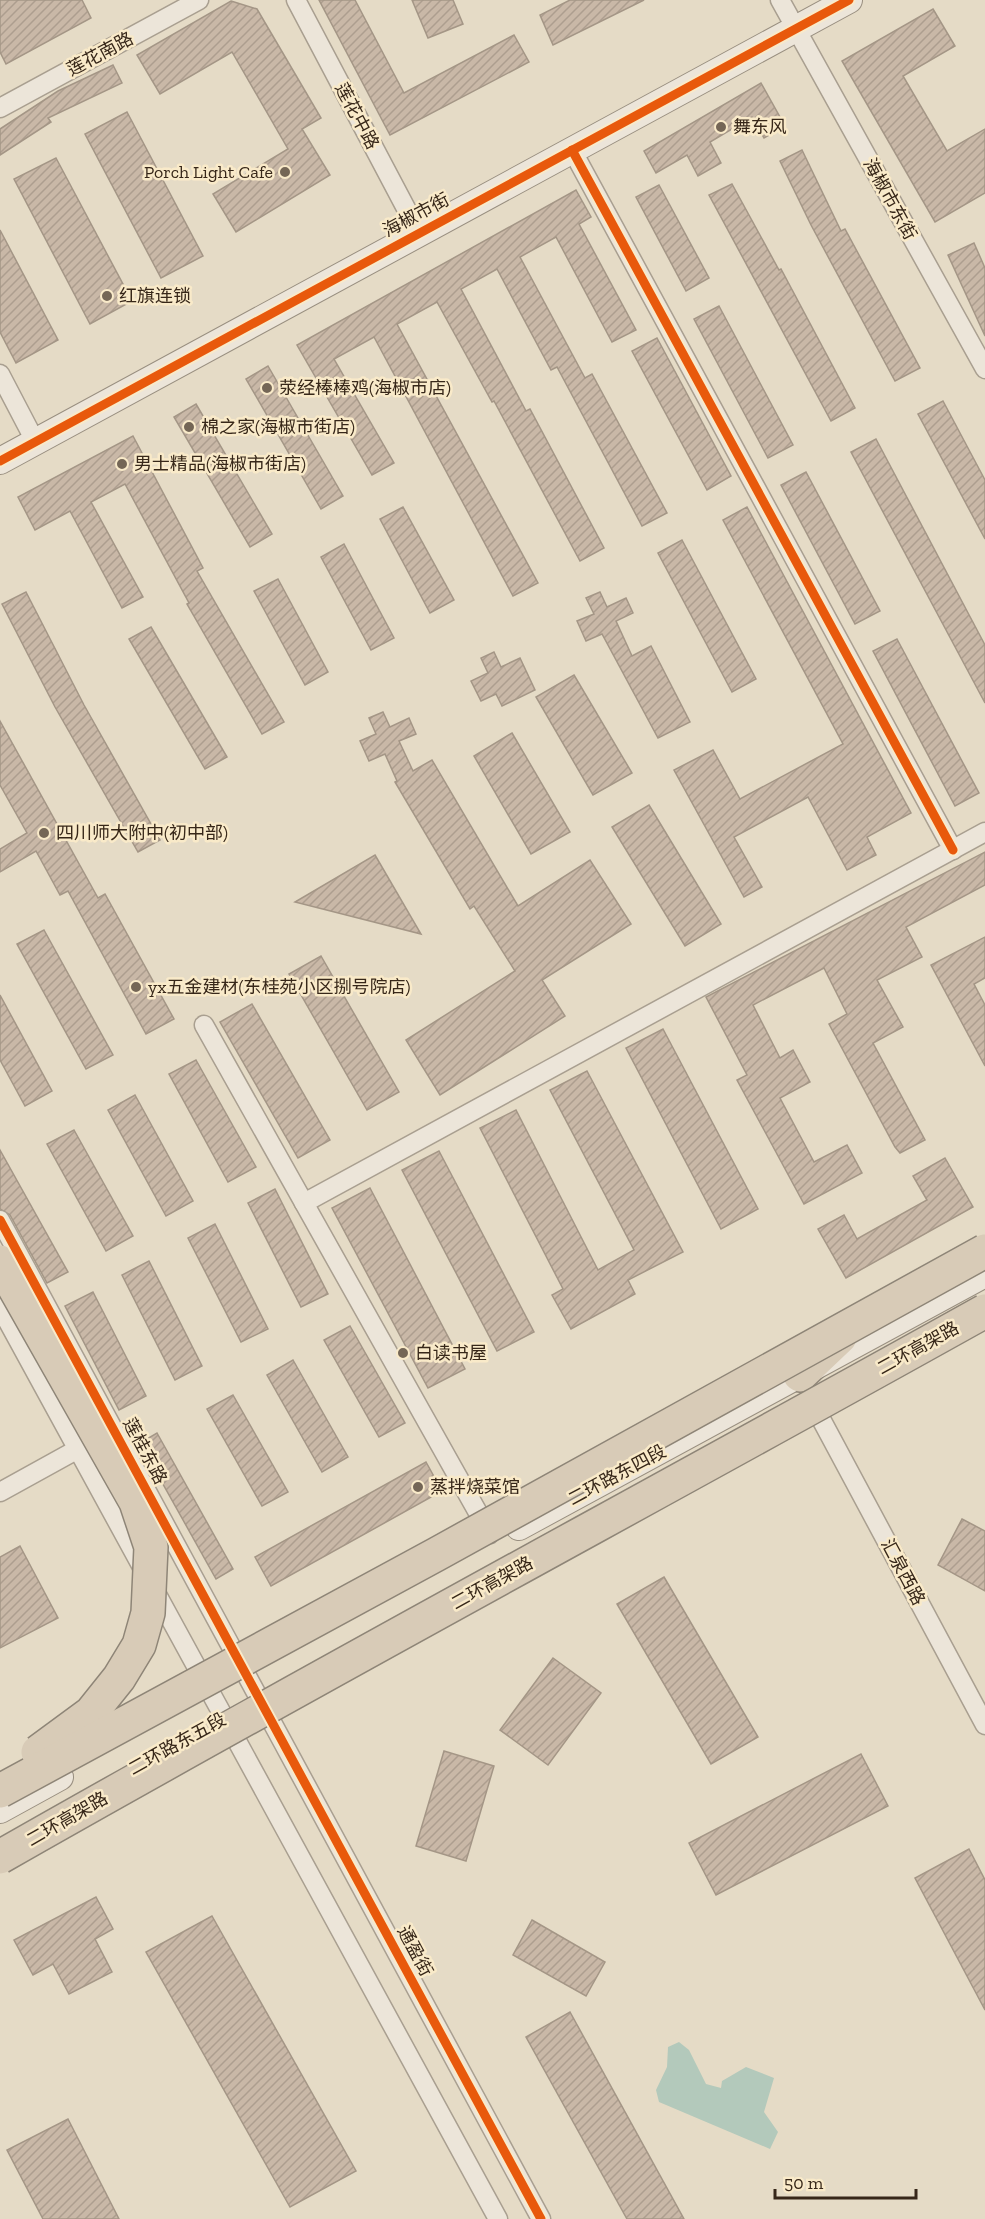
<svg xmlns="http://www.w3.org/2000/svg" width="985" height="2219" font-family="'Zilla Slab','Noto Sans SC',serif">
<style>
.water{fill:#b3c9bb}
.building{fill:url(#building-hatch);stroke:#a49686;stroke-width:1.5}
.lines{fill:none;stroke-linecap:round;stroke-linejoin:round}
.street-casing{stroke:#a99f90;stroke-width:21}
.secondary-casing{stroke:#998f80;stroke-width:28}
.highway-casing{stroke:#8e8577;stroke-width:36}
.street{stroke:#ece5d9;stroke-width:18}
.secondary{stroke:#ece5d9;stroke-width:26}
.highway{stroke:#d8cbb7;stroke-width:33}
.highway-bridge-casing{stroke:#8e8577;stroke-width:36;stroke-linecap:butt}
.highway-bridge{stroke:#d8cbb7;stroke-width:33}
.cycleway-casing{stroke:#f9eac9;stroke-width:13}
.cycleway{stroke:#e8590c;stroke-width:9}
.poi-dot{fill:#746656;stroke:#f9eac9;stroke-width:2}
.labels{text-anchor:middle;stroke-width:5;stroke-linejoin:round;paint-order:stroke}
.street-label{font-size:18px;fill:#372719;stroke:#f9eac9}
.poi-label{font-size:18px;fill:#372719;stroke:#f9eac9;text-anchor:start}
</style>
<defs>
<pattern id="building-hatch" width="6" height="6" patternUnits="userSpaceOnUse" patternTransform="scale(1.5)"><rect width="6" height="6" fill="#c9b8a7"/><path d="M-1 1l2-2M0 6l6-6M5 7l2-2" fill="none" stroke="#ad9e8f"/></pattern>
</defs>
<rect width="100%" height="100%" fill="#e5dbc6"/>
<path class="water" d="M 679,2042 L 689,2050 L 706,2084 L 721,2088 L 722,2081 L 746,2067 L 774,2078 L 764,2112 L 778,2132 L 770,2149 L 659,2102 L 656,2090 L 667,2067 L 668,2047 Z"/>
<g class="building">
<path d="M 0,0 L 82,0 L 91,18 L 6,64 L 0,52 Z"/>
<path d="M 319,0 L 355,0 L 404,93 L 514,35 L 529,62 L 390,135 Z"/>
<path d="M 412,0 L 453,0 L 463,24 L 428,38 Z"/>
<path d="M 570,0 L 644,0 L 553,45 L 540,15 Z"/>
<path d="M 231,1 L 257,9 L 321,118 L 302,129 L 330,175 L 236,232 L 213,194 L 288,149 L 232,52 L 160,94 L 137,55 Z"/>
<path d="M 933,9 L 955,46 L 903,76 L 947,151 L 985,129 L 985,193 L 935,222 L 842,61 Z"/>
<path d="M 113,65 L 122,83 L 48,118 L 51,122 L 0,155 L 0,129 L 58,91 Z"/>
<path d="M 761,83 L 785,126 L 764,138 L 752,117 L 710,142 L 721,163 L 698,176 L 687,155 L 656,173 L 644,151 Z"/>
<path d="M 127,112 L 203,256 L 161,278 L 85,134 Z"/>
<path d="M 802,150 L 841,231 L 845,229 L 920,368 L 895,381 L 811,225 L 780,161 Z"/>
<path d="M 56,158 L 132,301 L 90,324 L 14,179 Z"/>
<path d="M 732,184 L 779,270 L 781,269 L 855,408 L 831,421 L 709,195 Z"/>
<path d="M 659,185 L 709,278 L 686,291 L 636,197 Z"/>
<path d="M 576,190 L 591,217 L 579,224 L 636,330 L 612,342 L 556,237 L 520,257 L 585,378 L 592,374 L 667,513 L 642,526 L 557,367 L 551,370 L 497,269 L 461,289 L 526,411 L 530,409 L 604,548 L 580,561 L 494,401 L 492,402 L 437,302 L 397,324 L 538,583 L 513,596 L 374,337 L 334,359 L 394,463 L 372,475 L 297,345 Z"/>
<path d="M 0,230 L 58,340 L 16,363 L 0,332 Z"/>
<path d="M 974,243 L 985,268 L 985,336 L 948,255 Z"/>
<path d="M 719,306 L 793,445 L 768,458 L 694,319 Z"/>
<path d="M 657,338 L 731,476 L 707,490 L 632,351 Z"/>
<path d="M 268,366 L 343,496 L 321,509 L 246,379 Z"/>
<path d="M 943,401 L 985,480 L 985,539 L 918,414 Z"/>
<path d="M 196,404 L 272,534 L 250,547 L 174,417 Z"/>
<path d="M 133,436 L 203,568 L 197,571 L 284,722 L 262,734 L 187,604 L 189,603 L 125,484 L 91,502 L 143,597 L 122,608 L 70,511 L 35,530 L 18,497 Z"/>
<path d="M 876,439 L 985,645 L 985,703 L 851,452 Z"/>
<path d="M 806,472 L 880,611 L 855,624 L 781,485 Z"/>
<path d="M 403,507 L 454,600 L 430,613 L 380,519 Z"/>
<path d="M 747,507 L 911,813 L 867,837 L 876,855 L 847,870 L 808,797 L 734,837 L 762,887 L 744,897 L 674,770 L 713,750 L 740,799 L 843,744 L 723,520 Z"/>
<path d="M 682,540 L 756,679 L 732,692 L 658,553 Z"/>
<path d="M 344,544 L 394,638 L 371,650 L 321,557 Z"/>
<path d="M 278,579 L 328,672 L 305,685 L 254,591 Z"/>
<path d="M 26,592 L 84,705 L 160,840 L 138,852 L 55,707 L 2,604 Z"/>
<path d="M 600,592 L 607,607 L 626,598 L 633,613 L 616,621 L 632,656 L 651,646 L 690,722 L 658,738 L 602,634 L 586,641 L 577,621 L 594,614 L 586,598 Z"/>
<path d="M 151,627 L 227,757 L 205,769 L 129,639 Z"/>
<path d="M 897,639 L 979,793 L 955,806 L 873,651 Z"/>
<path d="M 494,652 L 501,667 L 520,658 L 535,690 L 502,706 L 496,694 L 481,701 L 471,681 L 488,673 L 481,658 Z"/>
<path d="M 574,675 L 632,773 L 593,795 L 536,697 Z"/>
<path d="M 383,712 L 390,727 L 409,718 L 416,734 L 399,741 L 413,771 L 432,760 L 518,906 L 590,860 L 631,924 L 542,980 L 565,1016 L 440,1095 L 406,1040 L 515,971 L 474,906 L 470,909 L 395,782 L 397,781 L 385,754 L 369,761 L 360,741 L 376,734 L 369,718 Z"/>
<path d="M 0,721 L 98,898 L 105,894 L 174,1019 L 146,1034 L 68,891 L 60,895 L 36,851 L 0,872 L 0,849 L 27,833 L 0,785 Z"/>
<path d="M 512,733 L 570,832 L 531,854 L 474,756 Z"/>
<path d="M 649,805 L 721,924 L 685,946 L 612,827 Z"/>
<path d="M 985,852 L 985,885 L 906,927 L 922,957 L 877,980 L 903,1027 L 873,1043 L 925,1140 L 900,1153 L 895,1147 L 829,1024 L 847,1014 L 824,968 L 753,1005 L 780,1058 L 793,1050 L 810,1082 L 780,1098 L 814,1162 L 847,1145 L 862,1173 L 804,1204 L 737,1080 L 747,1075 L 706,997 Z"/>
<path d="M 375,855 L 421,934 L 295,902 Z"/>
<path d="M 44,930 L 113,1055 L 86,1069 L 17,944 Z"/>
<path d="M 985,937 L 985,978 L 974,984 L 985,1005 L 985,1066 L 931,965 Z"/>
<path d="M 321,956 L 399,1092 L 367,1110 L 289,974 Z"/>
<path d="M 0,995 L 52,1091 L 25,1106 L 0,1060 Z"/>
<path d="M 252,1004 L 330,1140 L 298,1158 L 220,1022 Z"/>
<path d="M 663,1029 L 758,1209 L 721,1229 L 626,1048 Z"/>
<path d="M 196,1060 L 256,1167 L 228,1182 L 169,1074 Z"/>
<path d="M 587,1071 L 683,1252 L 628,1280 L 635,1294 L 571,1329 L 552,1295 L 563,1289 L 480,1128 L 516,1110 L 598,1270 L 634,1250 L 550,1090 Z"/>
<path d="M 135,1095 L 193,1201 L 166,1216 L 108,1110 Z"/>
<path d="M 74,1130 L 133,1236 L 106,1251 L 47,1144 Z"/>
<path d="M 0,1150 L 68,1272 L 47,1283 L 10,1215 L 0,1209 Z"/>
<path d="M 439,1151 L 534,1332 L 497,1351 L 402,1170 Z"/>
<path d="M 945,1158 L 973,1207 L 846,1278 L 818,1229 L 844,1215 L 857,1239 L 927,1200 L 913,1176 Z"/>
<path d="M 370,1188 L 465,1369 L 428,1388 L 332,1208 Z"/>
<path d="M 275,1189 L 328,1294 L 301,1307 L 248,1203 Z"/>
<path d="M 215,1224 L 268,1329 L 241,1342 L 188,1238 Z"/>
<path d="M 149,1261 L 202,1366 L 175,1380 L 122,1275 Z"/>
<path d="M 93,1292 L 146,1396 L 119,1410 L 65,1306 Z"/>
<path d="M 350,1326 L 405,1423 L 379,1437 L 324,1340 Z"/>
<path d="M 293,1360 L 348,1457 L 322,1472 L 267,1375 Z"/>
<path d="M 233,1395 L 288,1492 L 262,1506 L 207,1409 Z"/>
<path d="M 157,1433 L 233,1569 L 216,1579 L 140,1443 Z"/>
<path d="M 426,1462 L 442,1491 L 271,1586 L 255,1557 Z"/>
<path d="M 962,1519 L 985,1531 L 985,1591 L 938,1565 Z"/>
<path d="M 20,1546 L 58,1618 L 0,1648 L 0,1557 Z"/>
<path d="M 664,1577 L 758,1737 L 711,1764 L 617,1604 Z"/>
<path d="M 553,1658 L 601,1693 L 548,1765 L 500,1730 Z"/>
<path d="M 444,1751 L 494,1766 L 466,1861 L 416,1846 Z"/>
<path d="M 861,1754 L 888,1806 L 716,1895 L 689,1843 Z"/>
<path d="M 969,1849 L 985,1880 L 985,2010 L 915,1878 Z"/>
<path d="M 96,1897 L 113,1929 L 95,1939 L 112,1972 L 69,1994 L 53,1964 L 33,1975 L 14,1940 Z"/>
<path d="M 212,1916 L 356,2171 L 290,2207 L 146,1952 Z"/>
<path d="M 532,1920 L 605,1962 L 586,1996 L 513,1955 Z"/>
<path d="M 570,2012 L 684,2219 L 627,2219 L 526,2037 Z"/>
<path d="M 68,2119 L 119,2219 L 43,2219 L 7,2150 Z"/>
</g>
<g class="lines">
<g class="street-casing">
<g id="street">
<path d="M 296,0 L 419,233"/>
<path d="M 780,0 L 985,369"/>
<path d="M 0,108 L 199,0"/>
<path d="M 572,150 L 953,850"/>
<path d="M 0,374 L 35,441"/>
<path d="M 204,1025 L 490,1534"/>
<path d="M 304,1203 L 985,832"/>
<path d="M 0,1220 L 541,2219"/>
<path d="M 0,1307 L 498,2219"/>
<path d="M 821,1419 L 985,1725"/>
<path d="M 0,1492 L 78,1449"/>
</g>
</g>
<g class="secondary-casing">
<g id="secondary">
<path d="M 0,461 L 849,0"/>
<path d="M 519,1527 L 985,1274"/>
<path d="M 0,1810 L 60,1777"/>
</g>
</g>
<g class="highway-casing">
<path id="highway" d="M 800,1375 L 840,1337"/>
</g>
<use href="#street" class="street"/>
<use href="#secondary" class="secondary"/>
<use href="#highway" class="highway"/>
<g class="highway-bridge-casing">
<g id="highway-bridge">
<path d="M 0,1262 L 136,1502 L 151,1547 L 148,1613 L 139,1645 L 119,1678 L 91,1713 L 38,1752"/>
<path d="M 0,1791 L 437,1554 L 985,1251"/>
<path d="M 0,1857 C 326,1671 657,1494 985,1311"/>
</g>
</g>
<use href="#highway-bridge" class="highway-bridge"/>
<g class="cycleway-casing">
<g id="cycleway">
<path d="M 572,150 L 953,850"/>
<path d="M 0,461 L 849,0"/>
<path d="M 0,1220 L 541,2219"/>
</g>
</g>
<use href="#cycleway" class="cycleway"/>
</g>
<g class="poi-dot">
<circle cx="721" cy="127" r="6"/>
<circle cx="285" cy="172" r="6"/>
<circle cx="107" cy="296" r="6"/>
<circle cx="267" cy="388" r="6"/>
<circle cx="189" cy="427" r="6"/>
<circle cx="122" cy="464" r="6"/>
<circle cx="44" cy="833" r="6"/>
<circle cx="136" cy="987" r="6"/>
<circle cx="403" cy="1353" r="6"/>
<circle cx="418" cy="1487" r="6"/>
</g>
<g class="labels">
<g class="street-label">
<text transform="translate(100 54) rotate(-28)" y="6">莲花南路</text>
<text transform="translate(357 116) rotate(62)" y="6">莲花中路</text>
<text transform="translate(890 199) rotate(61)" y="6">海椒市东街</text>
<text transform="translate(416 215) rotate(-28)" y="6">海椒市街</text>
<text transform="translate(918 1348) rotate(-29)" y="6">二环高架路</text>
<text transform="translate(145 1451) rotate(62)" y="6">莲桂东路</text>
<text transform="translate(617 1475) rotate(-28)" y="6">二环路东四段</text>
<text transform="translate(903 1572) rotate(62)" y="6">汇泉西路</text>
<text transform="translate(492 1583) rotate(-29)" y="6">二环高架路</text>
<text transform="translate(177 1744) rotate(-29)" y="6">二环路东五段</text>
<text transform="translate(67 1819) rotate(-30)" y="6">二环高架路</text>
<text transform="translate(415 1951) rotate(62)" y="6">通盈街</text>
</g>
<g class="poi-label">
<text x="733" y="133">舞东风</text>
<text x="273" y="178" text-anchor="end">Porch Light Cafe</text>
<text x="119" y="302">红旗连锁</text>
<text x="279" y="394">荥经棒棒鸡(海椒市店)</text>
<text x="201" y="433">棉之家(海椒市街店)</text>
<text x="134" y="470">男士精品(海椒市街店)</text>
<text x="56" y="839">四川师大附中(初中部)</text>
<text x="148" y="993">yx五金建材(东桂苑小区捌号院店)</text>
<text x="415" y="1359">白读书屋</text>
<text x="430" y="1493">蒸拌烧菜馆</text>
</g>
</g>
<path d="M775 2189v9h141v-9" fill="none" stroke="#372719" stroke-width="3"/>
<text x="784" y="2189" font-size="18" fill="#372719" stroke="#f9eac9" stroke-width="4.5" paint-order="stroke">50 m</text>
</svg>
